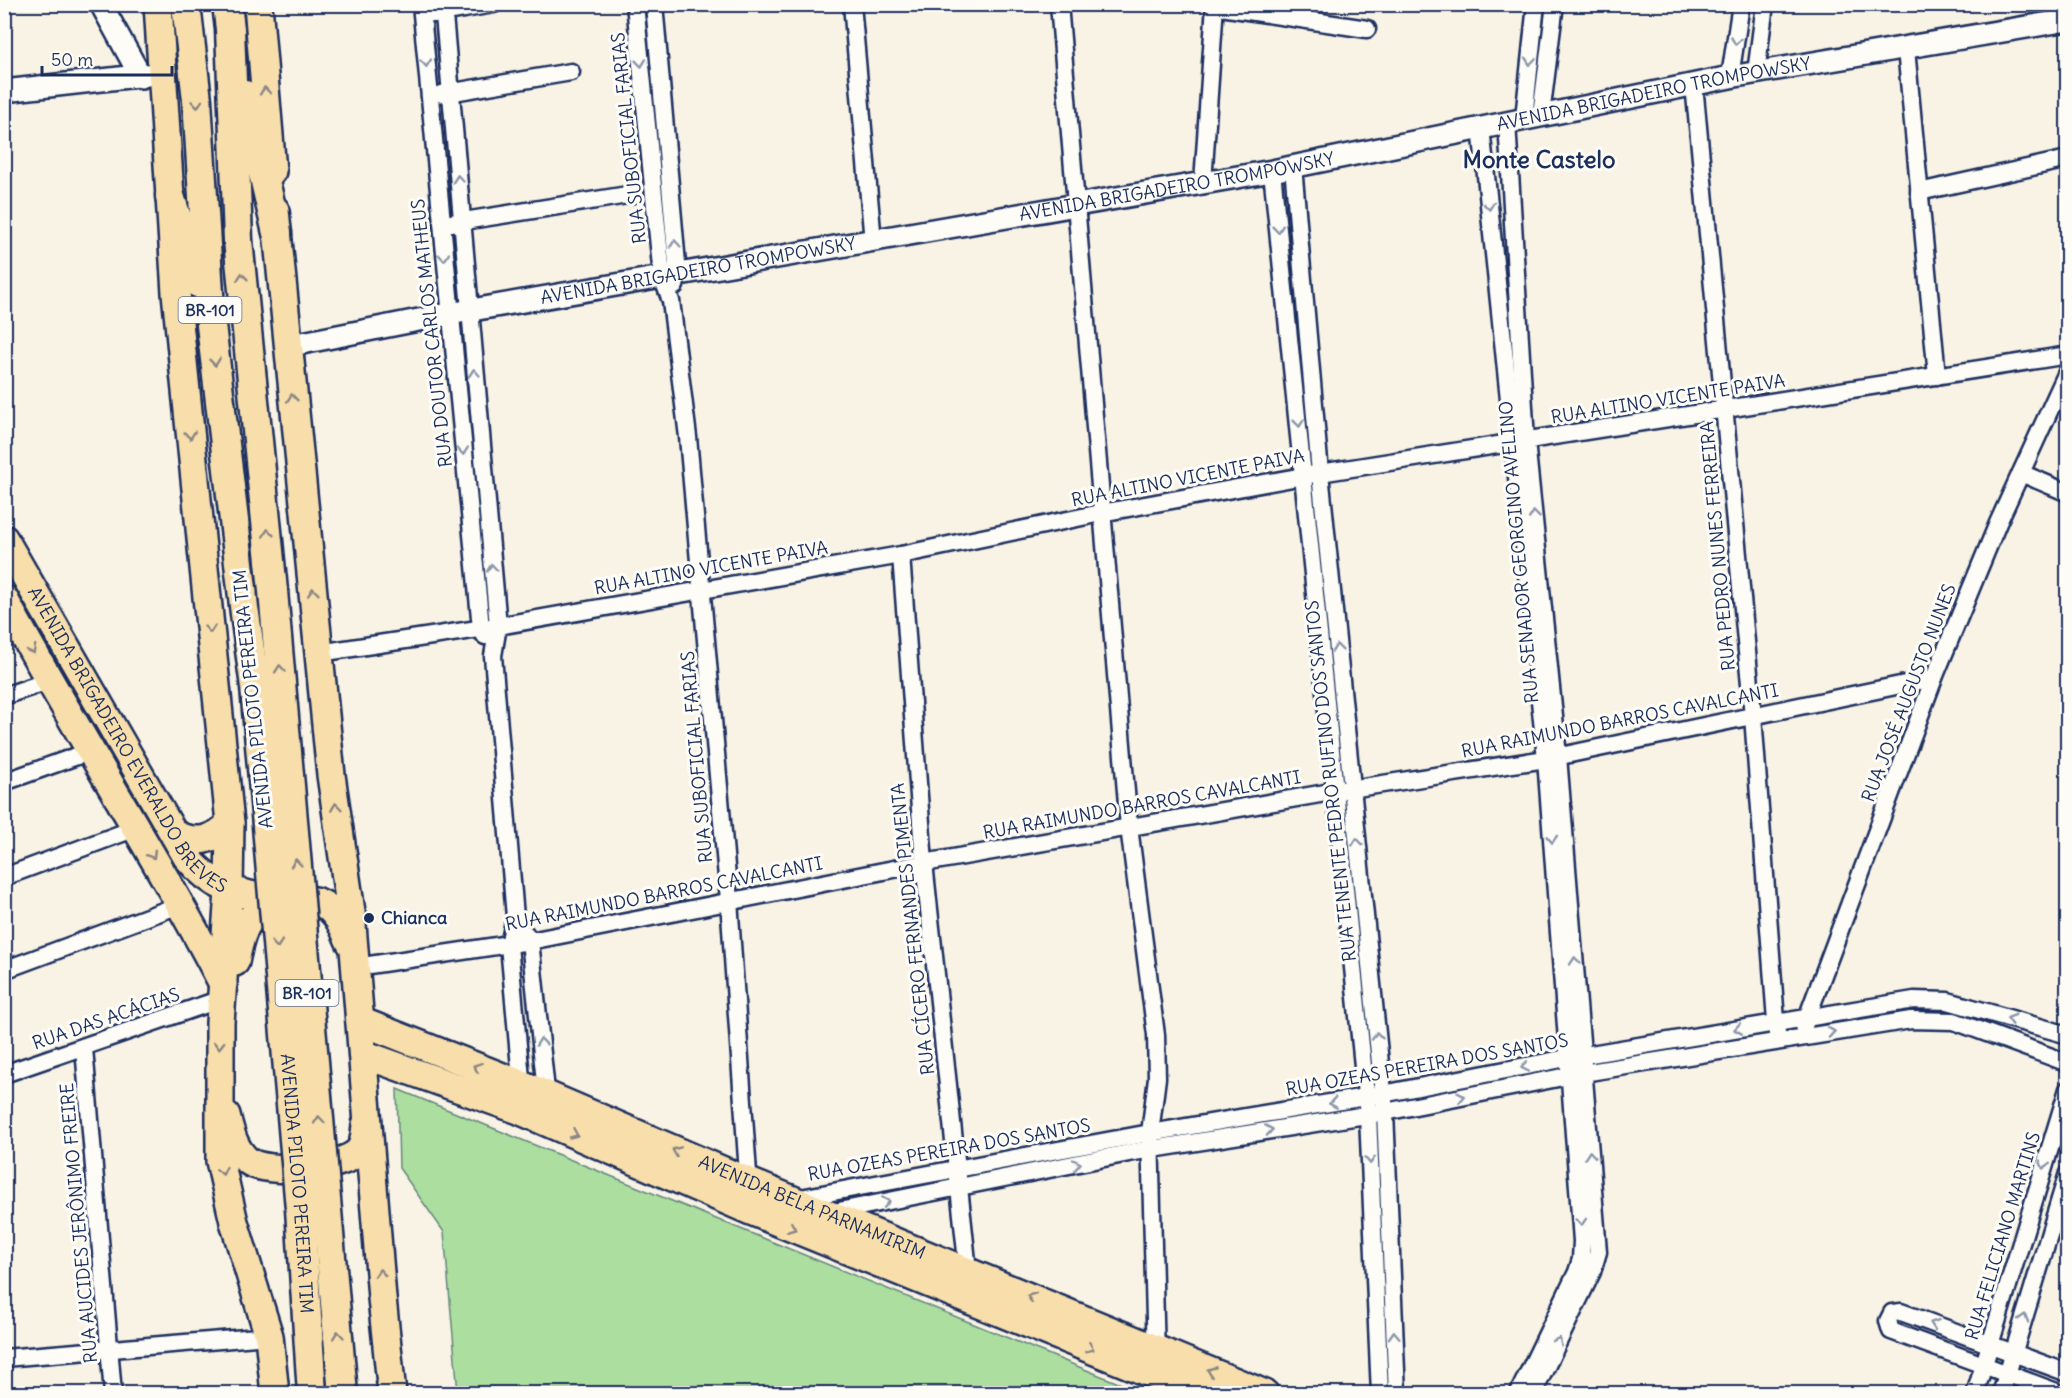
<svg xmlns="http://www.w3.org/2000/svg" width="2072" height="1398" font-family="Delius,sans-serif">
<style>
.green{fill:#acde9f;stroke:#64867e;stroke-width:1.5}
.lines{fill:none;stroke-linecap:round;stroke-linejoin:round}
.minor-casing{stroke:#1b2f5e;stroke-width:21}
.tertiary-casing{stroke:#1b2f5e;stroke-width:26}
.primary-casing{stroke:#1b2f5e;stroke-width:32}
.trunk-casing{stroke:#1b2f5e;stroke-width:33}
.minor{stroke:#fdfcf7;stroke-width:16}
.tertiary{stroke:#fdfcf7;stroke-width:21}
.primary{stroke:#f8deab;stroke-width:27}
.trunk{stroke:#f8deab;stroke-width:28}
.trunk-bridge-casing{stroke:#1b2f5e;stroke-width:33;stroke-linecap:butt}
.trunk-bridge{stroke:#f8deab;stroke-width:28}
.oneway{stroke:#8c96aa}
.oneway2{stroke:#8a8684}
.poi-dot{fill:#1b2f5e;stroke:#fdfcf7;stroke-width:2}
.labels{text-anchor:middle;stroke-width:6;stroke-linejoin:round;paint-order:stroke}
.shield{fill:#fdfcf7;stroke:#5f6c8c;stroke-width:1.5}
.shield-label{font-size:16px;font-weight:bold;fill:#1b2f5e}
.street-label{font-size:18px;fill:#1b2f5e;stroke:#fdfcf7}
.poi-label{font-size:18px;font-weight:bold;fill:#1b2f5e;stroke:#fdfcf7;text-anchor:start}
.district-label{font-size:24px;font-weight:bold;fill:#1b2f5e;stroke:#fdfcf7}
</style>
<rect width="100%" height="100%" fill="#f9f3e5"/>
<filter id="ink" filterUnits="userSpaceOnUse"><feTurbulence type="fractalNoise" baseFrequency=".0167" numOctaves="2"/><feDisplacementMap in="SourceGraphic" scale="12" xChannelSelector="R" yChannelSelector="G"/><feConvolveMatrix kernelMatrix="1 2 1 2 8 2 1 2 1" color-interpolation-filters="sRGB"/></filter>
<g filter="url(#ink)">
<path class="green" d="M 397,1089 L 1143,1393 L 458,1393 L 444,1232 L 399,1168 Z"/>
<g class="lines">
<g class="minor-casing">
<g id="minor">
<path d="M 421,4 L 481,628 L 485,636"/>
<path d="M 443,4 L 498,626 L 493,656 L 515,917 L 509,945 L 522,1090"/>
<path d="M 635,4 L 662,277 L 671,301 L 688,437 L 729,900 L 749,1188"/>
<path d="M 654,4 L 678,275 L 675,286"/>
<path d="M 852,4 L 873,242"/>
<path d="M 1059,4 L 1129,827 L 1156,1035 L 1157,1078 L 1150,1133 L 1156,1357"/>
<path d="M 1214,6 L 1367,29"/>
<path d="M 434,14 L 494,4"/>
<path d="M 1906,49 L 1937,376"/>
<path d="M 1756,73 L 1765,4"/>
<path d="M 1730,77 L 1741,4"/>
<path d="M 1694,84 L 1753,716 L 1777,1034"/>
<path d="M 442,94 L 571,72"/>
<path d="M 1541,115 L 1555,4"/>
<path d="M 1524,118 L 1536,4"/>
<path d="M 1507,122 L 1526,441 L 1558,756 L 1598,1252 L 1592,1272 L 1533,1394"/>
<path d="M 1481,127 L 1546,759 L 1582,1241 L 1581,1259 L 1577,1272 L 1518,1394"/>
<path d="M 1293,166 L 1320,473 L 1385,1112 L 1397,1394"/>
<path d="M 1272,171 L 1368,1115 L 1380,1394"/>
<path d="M 1203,183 L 1215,4"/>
<path d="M 1919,192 L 2068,159"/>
<path d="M 451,223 L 634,194"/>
<path d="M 2021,473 L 2068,493"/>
<path d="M 901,555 L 924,863 L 969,1280"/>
<path d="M 319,653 L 498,626 L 901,555 L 1101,513 L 1320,473 L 2068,355"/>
<path d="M 4,696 L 48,681"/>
<path d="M 4,782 L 91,751"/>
<path d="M 4,877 L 136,828"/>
<path d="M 525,933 L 530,941 L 547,1100"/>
<path d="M 356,967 L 530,941 L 924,863 L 1337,791 L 1546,759 L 1934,678"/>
<path d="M 4,970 L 182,904"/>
<path d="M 1804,1026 L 1934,678 L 1998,523 L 2068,370"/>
<path d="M 84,1048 L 113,1394"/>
<path d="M 4,1074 L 221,999"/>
<path d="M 795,1199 L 1150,1133 L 1383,1094 L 1567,1058 L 1914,1000 L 1948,1001 L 2068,1035"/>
<path d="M 829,1213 L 1134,1152 L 1385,1112 L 1583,1073 L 1911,1020 L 1954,1021 L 2068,1063"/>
<path d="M 4,1358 L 269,1336"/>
<path d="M 1975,1394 L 2068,1089"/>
<path d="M 2001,1394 L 2068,1173"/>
<path d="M 2062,1394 L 1891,1331 L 1888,1321 L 1892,1313 L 1901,1312 L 2068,1373"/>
</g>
</g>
<g class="tertiary-casing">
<g id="tertiary">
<path d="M 101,4 L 141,77"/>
<path d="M 4,91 L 164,73"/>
<path id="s1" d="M 287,346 L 449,314 L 1272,171 L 1730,77 L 2068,20"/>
</g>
</g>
<g class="primary-casing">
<g id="primary">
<path d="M 158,4 L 176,293 L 230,823 L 229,891 L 220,1023 L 220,1161 L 234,1222 L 269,1336 L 275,1394"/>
<path d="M 258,4 L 272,171"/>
<path d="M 275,210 L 331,775 L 351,912 L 382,1298 L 392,1394"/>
<path id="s2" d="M 4,539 L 187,857 C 215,891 238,893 279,901"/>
<path d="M 4,599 C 74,729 155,853 223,984"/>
<path d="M 174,834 C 195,845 214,841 230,823"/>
<path d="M 235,962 C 238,948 240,934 248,922 C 265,899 309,890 331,910 C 341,919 345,931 350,942"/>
<path id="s3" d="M 360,1021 L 523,1085 L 749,1182 L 1265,1394"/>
<path d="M 363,1054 L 519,1110 L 751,1211 L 1201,1394"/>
<path d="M 226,1115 C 230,1131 234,1150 248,1161 C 267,1175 343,1169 359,1151 C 365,1144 365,1133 366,1125"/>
</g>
</g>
<g class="trunk-casing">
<g id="trunk">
<path d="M 186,4 L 197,100 L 211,325 L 245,614"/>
<path d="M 227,4 L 230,29 L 238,240 L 273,591"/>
<path d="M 245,95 L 277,233"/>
<path d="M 170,196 L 198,283"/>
</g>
</g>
<use href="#minor" class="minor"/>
<use href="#tertiary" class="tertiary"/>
<use href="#primary" class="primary"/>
<use href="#trunk" class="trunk"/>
<g class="trunk-bridge-casing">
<g id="trunk-bridge">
<path d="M 273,591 L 343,1394"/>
<path id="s4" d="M 245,614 L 255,687 L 300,1209 L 312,1394"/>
</g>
</g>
<use href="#trunk-bridge" class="trunk-bridge"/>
</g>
<defs><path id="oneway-chevron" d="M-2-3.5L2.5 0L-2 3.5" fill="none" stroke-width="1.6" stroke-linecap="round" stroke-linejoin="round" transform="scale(1.5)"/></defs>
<g class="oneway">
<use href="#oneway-chevron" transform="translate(1736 41) rotate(98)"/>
<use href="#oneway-chevron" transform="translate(1530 61) rotate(96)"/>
<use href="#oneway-chevron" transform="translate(426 63) rotate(85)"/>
<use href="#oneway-chevron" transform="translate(641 63) rotate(84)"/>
<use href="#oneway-chevron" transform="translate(458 179) rotate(-95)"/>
<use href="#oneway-chevron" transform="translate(1489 206) rotate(84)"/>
<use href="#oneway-chevron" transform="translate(1278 229) rotate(84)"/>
<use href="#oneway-chevron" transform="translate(675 244) rotate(-95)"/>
<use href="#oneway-chevron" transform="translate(444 257) rotate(85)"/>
<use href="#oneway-chevron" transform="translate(474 373) rotate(-95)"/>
<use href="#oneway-chevron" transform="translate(1299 423) rotate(84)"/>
<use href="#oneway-chevron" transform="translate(463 451) rotate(84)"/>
<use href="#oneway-chevron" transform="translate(1534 515) rotate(-96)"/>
<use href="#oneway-chevron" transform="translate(492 568) rotate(-95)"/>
<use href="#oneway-chevron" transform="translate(1337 648) rotate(-96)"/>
<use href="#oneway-chevron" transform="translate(1552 839) rotate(86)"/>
<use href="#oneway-chevron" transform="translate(1357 842) rotate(-96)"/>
<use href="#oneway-chevron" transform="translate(1575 961) rotate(-95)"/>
<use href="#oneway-chevron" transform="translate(2011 1019) rotate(-164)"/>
<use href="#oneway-chevron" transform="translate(1738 1029) rotate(170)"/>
<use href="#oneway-chevron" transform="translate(1831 1032) rotate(-9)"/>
<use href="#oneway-chevron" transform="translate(1377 1036) rotate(-96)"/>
<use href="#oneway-chevron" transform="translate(541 1042) rotate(-96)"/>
<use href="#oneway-chevron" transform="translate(1525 1067) rotate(169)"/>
<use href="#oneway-chevron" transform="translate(1461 1097) rotate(-11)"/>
<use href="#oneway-chevron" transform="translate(1333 1103) rotate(171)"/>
<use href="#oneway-chevron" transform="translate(1269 1130) rotate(-9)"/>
<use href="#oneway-chevron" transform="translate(1590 1155) rotate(-95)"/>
<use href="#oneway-chevron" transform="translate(1370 1160) rotate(87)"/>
<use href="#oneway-chevron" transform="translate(1077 1164) rotate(-12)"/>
<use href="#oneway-chevron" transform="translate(2044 1165) rotate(107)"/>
<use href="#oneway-chevron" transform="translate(886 1202) rotate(-11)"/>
<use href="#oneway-chevron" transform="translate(1581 1222) rotate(86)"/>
<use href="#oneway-chevron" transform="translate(2024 1318) rotate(-73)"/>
<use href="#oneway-chevron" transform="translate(1934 1324) rotate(-160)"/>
<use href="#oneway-chevron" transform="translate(1394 1335) rotate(-92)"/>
<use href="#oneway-chevron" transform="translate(1558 1341) rotate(-65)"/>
</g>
<g class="oneway2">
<use href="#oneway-chevron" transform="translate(265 91) rotate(-95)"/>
<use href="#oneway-chevron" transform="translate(197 104) rotate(86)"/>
<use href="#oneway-chevron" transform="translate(242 277) rotate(-96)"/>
<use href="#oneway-chevron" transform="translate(215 362) rotate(84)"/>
<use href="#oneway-chevron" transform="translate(292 398) rotate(-96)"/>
<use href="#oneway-chevron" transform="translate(190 435) rotate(85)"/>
<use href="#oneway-chevron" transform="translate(268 533) rotate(-96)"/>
<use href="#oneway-chevron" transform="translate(313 592) rotate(-96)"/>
<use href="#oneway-chevron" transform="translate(210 629) rotate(85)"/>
<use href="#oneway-chevron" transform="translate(32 650) rotate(62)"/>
<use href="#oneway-chevron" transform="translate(280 669) rotate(-95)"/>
<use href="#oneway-chevron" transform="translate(336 807) rotate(-98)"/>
<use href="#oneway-chevron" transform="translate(152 855) rotate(59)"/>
<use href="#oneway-chevron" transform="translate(296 863) rotate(-95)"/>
<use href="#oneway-chevron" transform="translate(277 944) rotate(85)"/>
<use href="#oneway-chevron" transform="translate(219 1045) rotate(91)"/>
<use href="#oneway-chevron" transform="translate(477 1067) rotate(-159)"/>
<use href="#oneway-chevron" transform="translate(319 1120) rotate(-95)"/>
<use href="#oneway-chevron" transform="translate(574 1134) rotate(24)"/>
<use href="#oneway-chevron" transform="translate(676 1151) rotate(-157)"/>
<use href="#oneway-chevron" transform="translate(222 1171) rotate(78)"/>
<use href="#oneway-chevron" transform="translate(792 1228) rotate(22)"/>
<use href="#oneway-chevron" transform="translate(380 1273) rotate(-94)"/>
<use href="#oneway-chevron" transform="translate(1031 1297) rotate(-157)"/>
<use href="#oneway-chevron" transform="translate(338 1335) rotate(-95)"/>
<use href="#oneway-chevron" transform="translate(1090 1348) rotate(23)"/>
<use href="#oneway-chevron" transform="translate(1211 1371) rotate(-158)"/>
</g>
</g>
<circle class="poi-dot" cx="369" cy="918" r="6"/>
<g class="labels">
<g class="shield">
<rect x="178.5" y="297" width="63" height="26" rx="4.5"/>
<rect x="275.5" y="980" width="63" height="26" rx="4.5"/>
</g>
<g class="shield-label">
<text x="210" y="316">BR-101</text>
<text x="307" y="999">BR-101</text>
</g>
<g class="street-label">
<text dy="6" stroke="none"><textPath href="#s1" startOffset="1390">AVENIDA BRIGADEIRO TROMPOWSKY</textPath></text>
<text transform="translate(629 138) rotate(-96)" y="6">RUA SUBOFICIAL FARIAS</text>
<text dy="6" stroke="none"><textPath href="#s1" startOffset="904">AVENIDA BRIGADEIRO TROMPOWSKY</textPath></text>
<text dy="6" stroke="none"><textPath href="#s1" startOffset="418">AVENIDA BRIGADEIRO TROMPOWSKY</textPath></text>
<text transform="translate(432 333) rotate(-96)" y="6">RUA DOUTOR CARLOS MATHEUS</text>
<text transform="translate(1668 399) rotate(-9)" y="6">RUA ALTINO VICENTE PAIVA</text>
<text transform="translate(1188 478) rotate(-11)" y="6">RUA ALTINO VICENTE PAIVA</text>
<text transform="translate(1718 546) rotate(-95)" y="6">RUA PEDRO NUNES FERREIRA</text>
<text transform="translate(1519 552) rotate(-95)" y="6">RUA SENADOR GEORGINO AVELINO</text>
<text transform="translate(711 568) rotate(-10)" y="6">RUA ALTINO VICENTE PAIVA</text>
<text transform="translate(1909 693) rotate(-69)" y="6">RUA JOSÉ AUGUSTO NUNES</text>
<text transform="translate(253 699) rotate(-96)" y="6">AVENIDA PILOTO PEREIRA TIM</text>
<text transform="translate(1620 721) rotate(-11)" y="6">RUA RAIMUNDO BARROS CAVALCANTI</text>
<text dy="6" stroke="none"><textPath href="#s2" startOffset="237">AVENIDA BRIGADEIRO EVERALDO BREVES</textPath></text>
<text transform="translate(697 757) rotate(-95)" y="6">RUA SUBOFICIAL FARIAS</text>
<text transform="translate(1331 781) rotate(-96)" y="6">RUA TENENTE PEDRO RUFINO DOS SANTOS</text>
<text transform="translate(1142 805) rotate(-10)" y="6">RUA RAIMUNDO BARROS CAVALCANTI</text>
<text transform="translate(664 894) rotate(-11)" y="6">RUA RAIMUNDO BARROS CAVALCANTI</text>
<text transform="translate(913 929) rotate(-96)" y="6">RUA CÍCERO FERNANDES PIMENTA</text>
<text transform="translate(106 1019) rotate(-19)" y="6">RUA DAS ACÁCIAS</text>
<text transform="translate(1427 1065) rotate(-10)" y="6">RUA OZEAS PEREIRA DOS SANTOS</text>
<text transform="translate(949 1150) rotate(-10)" y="6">RUA OZEAS PEREIRA DOS SANTOS</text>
<text dy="6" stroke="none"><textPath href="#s4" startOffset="572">AVENIDA PILOTO PEREIRA TIM</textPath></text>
<text dy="6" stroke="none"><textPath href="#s3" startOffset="489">AVENIDA BELA PARNAMIRIM</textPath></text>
<text transform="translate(79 1223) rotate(-95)" y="6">RUA AUCIDES JERÔNIMO FREIRE</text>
<text transform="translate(2003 1236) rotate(-73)" y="6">RUA FELICIANO MARTINS</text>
</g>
<g class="poi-label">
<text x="381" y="924">Chianca</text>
</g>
<g class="district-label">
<text x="1539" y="168">Monte Castelo</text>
</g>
</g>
<rect width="2072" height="1398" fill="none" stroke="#fdfcf7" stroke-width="24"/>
<rect x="12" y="12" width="2048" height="1374" fill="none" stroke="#1b2f5e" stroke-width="2" filter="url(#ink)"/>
<path d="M42 66v9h130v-9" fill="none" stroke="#1b2f5e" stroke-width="3"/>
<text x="51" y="66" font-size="18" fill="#1b2f5e" stroke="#fdfcf7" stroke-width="4.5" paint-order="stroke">50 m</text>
</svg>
